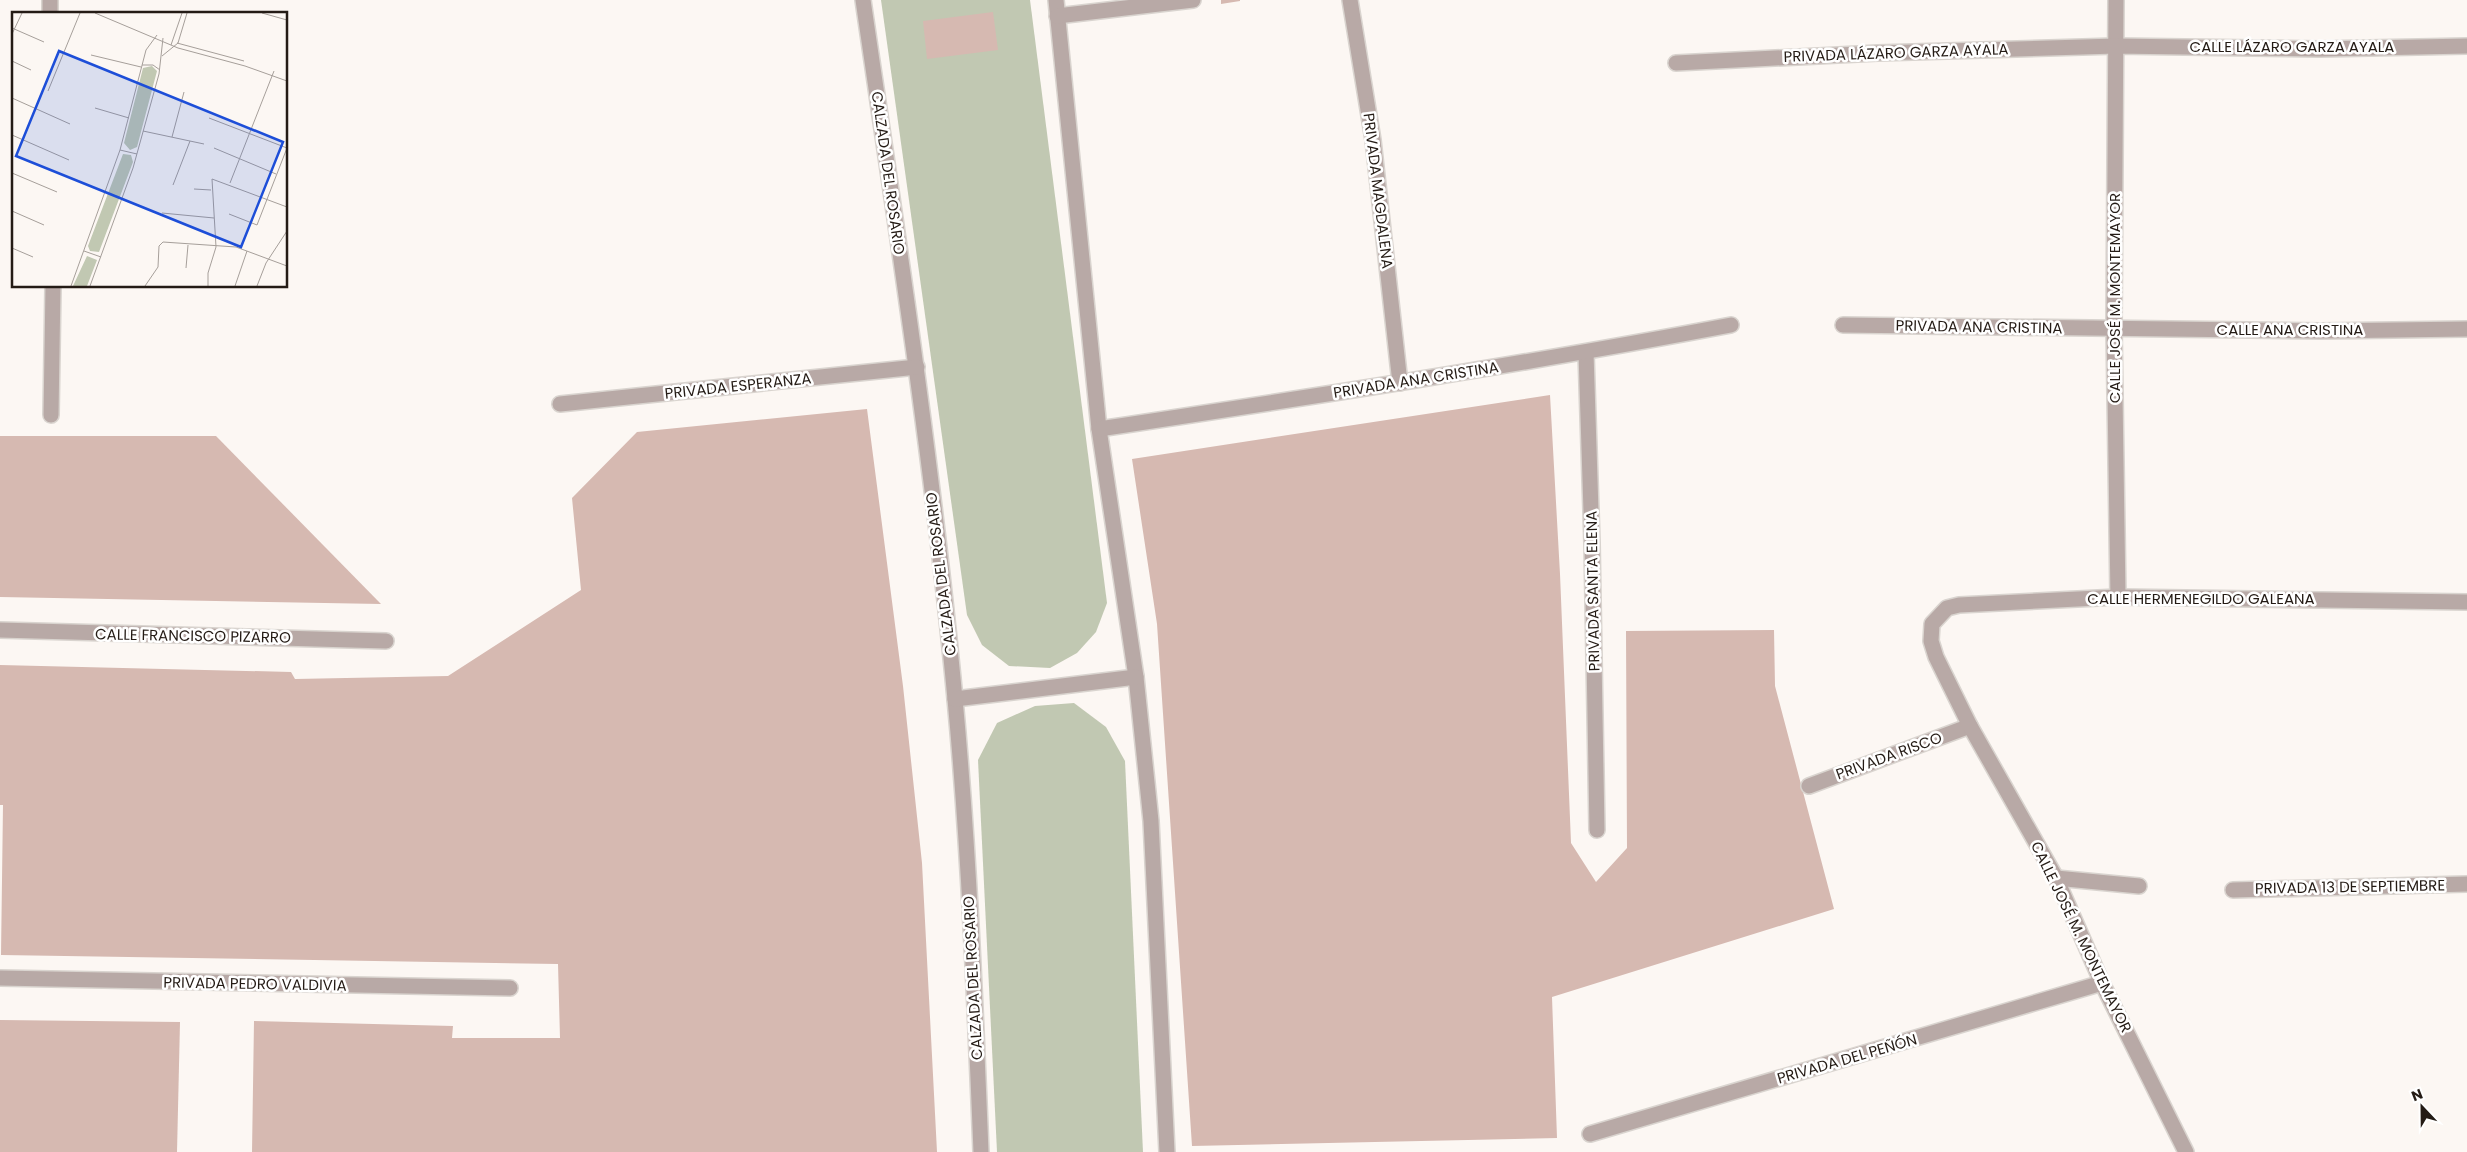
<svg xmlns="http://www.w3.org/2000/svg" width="2467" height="1152" font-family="Poppins,sans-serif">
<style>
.green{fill:#c1c8b2}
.building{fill:#d6b9b1}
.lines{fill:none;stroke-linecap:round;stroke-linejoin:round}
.minor-casing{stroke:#d9d4cf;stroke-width:18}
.minor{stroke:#b8a9a6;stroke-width:15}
.labels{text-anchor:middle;stroke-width:5;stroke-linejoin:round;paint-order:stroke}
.street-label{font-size:15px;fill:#241b15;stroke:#fff}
.inset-road{fill:none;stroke:#a69f9a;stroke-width:1}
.view{fill:#1d4ed8;fill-opacity:0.15;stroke:#1d4ed8;stroke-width:2.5}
.inset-edge{fill:none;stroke:#241b15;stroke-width:2.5}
</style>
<rect width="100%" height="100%" fill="#fcf7f3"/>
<g class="green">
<path d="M 881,0 L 1030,0 L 1107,603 L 1096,632 L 1077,653 L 1050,668 L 1009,666 L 982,645 L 967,615 Z"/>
<path d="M 1074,703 L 1106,727 L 1125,761 L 1143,1152 L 997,1152 L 978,760 L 997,723 L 1035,706 Z"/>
</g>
<g class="building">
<path d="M 1221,0 L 1240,0 L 1240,1 L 1221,4 Z"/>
<path d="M 993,12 L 998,50 L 927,59 L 923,21 Z"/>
<path d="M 1550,395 L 1560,574 L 1571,843 L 1596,882 L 1627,848 L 1626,631 L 1774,630 L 1775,686 L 1834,909 L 1552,997 L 1557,1138 L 1192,1146 L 1157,624 L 1132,459 Z"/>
<path d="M 867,409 L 903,686 L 922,863 L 937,1152 L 252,1152 L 254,1021 L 453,1026 L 452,1038 L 560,1038 L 558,964 L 1,955 L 3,805 L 0,805 L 0,665 L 291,672 L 295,679 L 448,676 L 581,590 L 572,498 L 637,432 Z"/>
<path d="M 0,436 L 216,436 L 381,604 L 0,597 Z"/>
<path d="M 0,1020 L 180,1022 L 177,1152 L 0,1152 Z"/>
</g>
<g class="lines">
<g class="minor-casing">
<g id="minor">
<path d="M 50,0 L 50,14"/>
<path d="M 863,0 C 897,232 933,465 955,699 C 969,849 975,1001 981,1152"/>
<path d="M 1056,0 L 1099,429 L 1136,677 L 1151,821 L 1167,1152"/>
<path d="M 1350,0 L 1373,140 L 1400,383"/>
<path d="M 2116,0 L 2114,328 L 2118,597"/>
<path d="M 1057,16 L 1193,0"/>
<path d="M 1676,63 L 1878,53 L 2116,46 L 2320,49 L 2467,46"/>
<path d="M 1843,325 L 2321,331 L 2467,329"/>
<path d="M 1586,353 L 1592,543 L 1597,830"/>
<path d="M 560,404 L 917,367"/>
<path d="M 51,415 L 53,286"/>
<path d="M 1099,429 C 1310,397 1521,365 1731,325"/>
<path d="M 0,630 L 386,641"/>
<path d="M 955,699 L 1136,677"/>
<path d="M 1809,786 L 1970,726"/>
<path d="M 2056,878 L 2139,886"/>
<path d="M 2233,890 L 2467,884"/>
<path d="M 0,978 L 510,988"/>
<path d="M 1590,1134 L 2102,983"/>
<path d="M 2186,1152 L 2102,983 L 2056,878 L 1970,726 L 1936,657 L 1931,641 L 1932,624 L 1947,608 L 1959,605 L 2118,597 L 2467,602"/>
</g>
</g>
<use href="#minor" class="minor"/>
</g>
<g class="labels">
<g class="street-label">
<text x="2292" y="52">CALLE LÁZARO GARZA AYALA</text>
<text transform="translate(1896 53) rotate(-2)" y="5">PRIVADA LÁZARO GARZA AYALA</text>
<text transform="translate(888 173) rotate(82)" y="5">CALZADA DEL ROSARIO</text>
<text transform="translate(1378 191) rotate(83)" y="5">PRIVADA MAGDALENA</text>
<text transform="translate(2115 298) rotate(-90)" y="5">CALLE JOSÉ M. MONTEMAYOR</text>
<text transform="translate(1979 327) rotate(1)" y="5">PRIVADA ANA CRISTINA</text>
<text x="2290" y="335">CALLE ANA CRISTINA</text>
<text transform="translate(1416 380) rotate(-9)" y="5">PRIVADA ANA CRISTINA</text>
<text transform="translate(738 386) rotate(-6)" y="5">PRIVADA ESPERANZA</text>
<text transform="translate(941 574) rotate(-97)" y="5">CALZADA DEL ROSARIO</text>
<text transform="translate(1593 591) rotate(-91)" y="5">PRIVADA SANTA ELENA</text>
<text x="2201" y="604">CALLE HERMENEGILDO GALEANA</text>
<text transform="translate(193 636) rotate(1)" y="5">CALLE FRANCISCO PIZARRO</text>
<text transform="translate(1889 756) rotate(-20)" y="5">PRIVADA RISCO</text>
<text transform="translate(2350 887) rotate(-1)" y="5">PRIVADA 13 DE SEPTIEMBRE</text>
<text transform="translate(2081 937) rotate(64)" y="5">CALLE JOSÉ M. MONTEMAYOR</text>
<text transform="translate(973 978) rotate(-93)" y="5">CALZADA DEL ROSARIO</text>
<text transform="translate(255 984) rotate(1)" y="5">PRIVADA PEDRO VALDIVIA</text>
<text transform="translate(1847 1059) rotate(-16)" y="5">PRIVADA DEL PEÑÓN</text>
</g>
</g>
<g transform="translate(12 12)">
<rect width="275" height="275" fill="#fcf7f3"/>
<path d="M 140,54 L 145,59 L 125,135 L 118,138 L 112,131 L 131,56 ZM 111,142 L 119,143 L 121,150 L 87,240 L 78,239 L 76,234 ZM 75,244 L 85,248 L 75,274 L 61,274 Z" fill="#c1c8b2"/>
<path class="inset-road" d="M 83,1 L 166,36 L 233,54 L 275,69M 250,1 L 275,8M 0,16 L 32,30M 0,22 L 10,1M 165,31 L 232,49M 159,33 L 170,1M 79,43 L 129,55M 150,44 L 166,31 L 175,1M 0,49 L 19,58M 130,53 L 141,53 L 148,58M 36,79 L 68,1M 0,86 L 58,112M 83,96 L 117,106M 197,106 L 275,136M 131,119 L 192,132M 0,123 L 57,148M 160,125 L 172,80M 202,136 L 264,162M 108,138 L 125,142M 0,161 L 45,180M 218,171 L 262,59M 161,173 L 178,129M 182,177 L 199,178M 0,199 L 32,213M 150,201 L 202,206M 217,202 L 245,213 L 275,136M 0,236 L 21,245M 72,239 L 89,245M 174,256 L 176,233M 59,274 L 108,138 L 134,38 L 145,23M 78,274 L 121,156 L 147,62 L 151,26M 133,274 L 146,255 L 147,234 L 151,230 L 224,235 L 275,254M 196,274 L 196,261 L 204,235 L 200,167 L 275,195M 223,274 L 235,239M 245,274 L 254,251 L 275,219"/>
<path class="view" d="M 47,39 L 271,130 L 229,235 L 4,144 Z"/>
<rect width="275" height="275" class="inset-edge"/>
</g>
<g transform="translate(2422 1107) rotate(338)" stroke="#ffffff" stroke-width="4" paint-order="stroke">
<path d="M0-4L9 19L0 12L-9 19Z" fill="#241b15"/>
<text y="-8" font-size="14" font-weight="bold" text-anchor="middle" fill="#241b15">N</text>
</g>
</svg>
